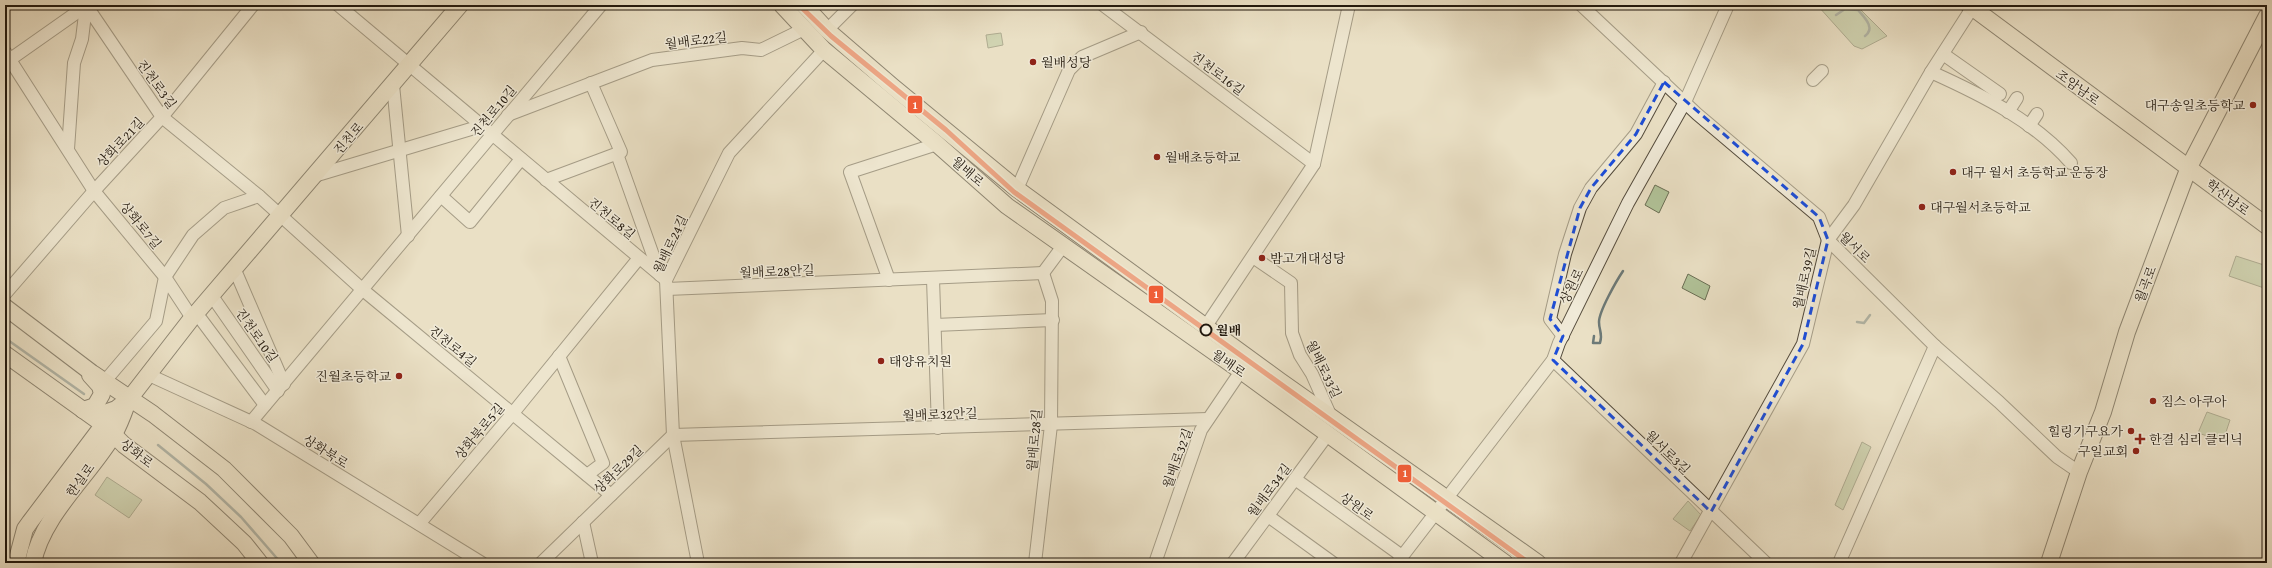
<svg xmlns="http://www.w3.org/2000/svg" width="2272" height="568" font-family="'Gentium Book Plus','Noto Serif KR',serif">
<style>
.green{fill:#b1c399;stroke:#6a6e54}
.lines{fill:none;stroke-linecap:round;stroke-linejoin:round}
.stream{stroke:#6c7a79;stroke-width:2.5}
.minor-casing{stroke:#544b3c;stroke-width:14}
.major-casing{stroke:#22190e;stroke-width:18}
.minor{stroke:#f1ebd9;stroke-width:12}
.major{stroke:#eae0c5;stroke-width:16}
.metro-1-casing{stroke:#f1ebd9;stroke-width:8}
.metro-1{stroke:#ef5e37;stroke-width:5}
.marked{fill:none;stroke:#1d4ed8;stroke-width:3;stroke-dasharray:8 5;stroke-linejoin:round}
.poi-dot{fill:#8f2418;stroke:#f1ebd9;stroke-width:1.5}
.stop-dot{fill:#f1ebd9;stroke:#22190e;stroke-width:2}
.labels{text-anchor:middle;stroke-width:3;stroke-linejoin:round;paint-order:stroke}
.street-label{font-size:13px;fill:#22190e;stroke:#f1ebd9}
.poi-label{font-size:13px;fill:#22190e;stroke:#f1ebd9;text-anchor:start}
.stop-label{font-size:13px;font-weight:bold;fill:#22190e;stroke:#f1ebd9;text-anchor:start}
.line-badge{stroke:#f1ebd9;stroke-width:1.5}
.badge-label{font-size:11px;text-anchor:middle;font-weight:bold;fill:#fff}
</style>
<rect width="100%" height="100%" fill="#eae0c5"/>
<filter id="stains"><feTurbulence type="fractalNoise" baseFrequency=".005" numOctaves="4"/><feColorMatrix values="0 0 0 0 .2 0 0 0 0 .09 0 0 0 0 .02 0 0 0 .5 -.17"/></filter>
<radialGradient id="worn" r=".72"><stop offset=".6" stop-color="#630" stop-opacity="0"/><stop offset="1" stop-color="#630" stop-opacity=".3"/></radialGradient>
<g class="green">
<path d="M 1820,5 L 1856,5 L 1887,36 L 1862,49 L 1854,46 L 1818,6 Z"/>
<path d="M 1001,33 L 1003,45 L 988,48 L 986,35 Z"/>
<path d="M 1655,185 L 1669,192 L 1659,213 L 1645,205 Z"/>
<path d="M 2236,256 L 2267,266 L 2267,289 L 2229,276 Z"/>
<path d="M 1688,274 L 1710,286 L 1705,300 L 1682,288 Z"/>
<path d="M 2207,412 L 2230,420 L 2223,441 L 2198,433 Z"/>
<path d="M 1862,442 L 1871,447 L 1843,510 L 1835,505 Z"/>
<path d="M 107,477 L 142,500 L 129,518 L 95,495 Z"/>
<path d="M 1688,501 L 1701,515 L 1690,531 L 1673,519 Z"/>
</g>
<g class="lines">
<g class="stream">
<path d="M 1836,15 L 1845,9 L 1858,10 C 1864,17 1876,28 1865,36"/>
<path d="M 1857,322 L 1864,323 L 1870,315"/>
<path d="M 1594,336 L 1593,343 L 1600,343 C 1603,333 1599,331 1599,322 C 1599,311 1617,280 1623,271"/>
<path d="M 5,338 L 84,394"/>
<path d="M 158,445 L 206,484 L 241,517 L 281,563"/>
</g>
<g class="minor-casing">
<g id="minor">
<path d="M 86,5 L 162,117 L 259,196 L 363,290 L 611,495"/>
<path d="M 338,5 L 666,280"/>
<path d="M 1103,5 L 1314,164"/>
<path d="M 1581,5 L 1697,114 L 1819,217 L 1828,240 L 1935,346 L 1999,402 L 2057,457 L 2079,472"/>
<path d="M 827,30 L 852,5"/>
<path d="M 5,52 L 94,191 L 165,277 L 192,318"/>
<path d="M 1943,54 L 2000,94"/>
<path d="M 5,63 L 86,6"/>
<path d="M 1931,72 C 1982,95 2033,120 2071,163"/>
<path d="M 1813,80 L 1822,71"/>
<path d="M 393,85 L 408,236"/>
<path d="M 2008,112 L 2017,98"/>
<path d="M 508,115 L 652,60 L 742,48 L 761,50 L 804,29"/>
<path d="M 2029,126 L 2037,114"/>
<path d="M 68,149 L 74,63 L 82,39 L 86,6"/>
<path d="M 617,154 L 660,275"/>
<path d="M 314,176 L 481,126"/>
<path d="M 546,180 L 621,152 L 591,83"/>
<path d="M 1017,189 L 1069,70 L 1082,57 L 1141,32"/>
<path d="M 441,196 L 470,222 L 521,159"/>
<path d="M 1253,257 L 1291,283 L 1292,333 L 1300,355 L 1312,374 L 1331,417"/>
<path d="M 235,270 L 284,384"/>
<path d="M 1043,273 L 1063,246"/>
<path d="M 933,279 L 938,428"/>
<path d="M 889,280 L 850,172 L 937,144"/>
<path d="M 667,289 L 1043,273"/>
<path d="M 5,294 L 94,191 L 162,117 L 253,5"/>
<path d="M 212,296 L 278,391"/>
<path d="M 197,314 L 265,405"/>
<path d="M 935,325 L 1053,320"/>
<path d="M 1206,326 L 1314,164 L 1349,5"/>
<path d="M 1563,336 L 1550,319 L 1565,254 L 1580,208 L 1591,188 L 1636,134 L 1664,82"/>
<path d="M 559,356 L 603,463 L 587,475"/>
<path d="M 1553,360 L 1766,563"/>
<path d="M 149,375 L 256,424 L 482,563"/>
<path d="M 105,381 L 156,321 L 165,277 L 193,235 L 224,208 L 259,196"/>
<path d="M 251,422 L 601,5"/>
<path d="M 1295,479 L 1402,556"/>
<path d="M 1268,516 L 1333,563"/>
<path d="M 583,522 L 592,563"/>
<path d="M 419,524 L 513,413 L 639,258"/>
<path d="M 541,563 L 673,435 L 1208,419"/>
<path d="M 698,563 L 673,435 L 666,280 L 729,153 L 824,50"/>
<path d="M 1035,563 L 1051,425 L 1052,301 L 1043,273"/>
<path d="M 1155,563 L 1201,430 L 1241,371"/>
<path d="M 1233,563 L 1328,434"/>
<path d="M 1397,563 L 1553,360 L 1559,343 L 1628,203 L 1685,102 L 1728,5"/>
<path d="M 1681,563 L 1803,344 L 1828,240 L 1854,205 L 1931,72 L 1974,5"/>
<path d="M 1839,563 L 1935,346"/>
</g>
</g>
<g class="major-casing">
<g id="major">
<path d="M 782,5 L 824,50 L 937,144 L 1007,206 L 1241,371 L 1505,563"/>
<path d="M 804,5 L 827,30 L 892,86 L 1017,189 L 1280,381 L 1538,563"/>
<path d="M 1969,5 L 2267,226"/>
<path d="M 5,307 L 92,373 L 153,414 L 224,469 L 291,536 L 311,563"/>
<path d="M 5,354 L 104,425 L 124,445 L 200,502 L 244,543 L 260,563"/>
<path d="M 83,410 L 99,415 L 116,409 L 130,398 L 192,318 L 460,5"/>
<path d="M 83,410 L 95,406 L 102,394 L 100,386 L 90,375"/>
<path d="M 16,563 L 25,529 L 30,522 L 110,416"/>
<path d="M 33,563 C 42,515 90,475 114,434 C 120,424 124,412 128,401"/>
<path d="M 2049,563 L 2079,472 L 2103,412 L 2127,332 L 2189,167 L 2267,16"/>
</g>
</g>
<use href="#minor" class="minor"/>
<use href="#major" class="major"/>
<g class="metro-1-casing">
<path id="metro-1" d="M 799,5 L 831,36 L 946,130 L 1014,192 L 1529,563"/>
</g>
<use href="#metro-1" class="metro-1"/>
</g>
<path d="M0 0H2272V568H0ZM 1664,82 L 1819,217 L 1828,240 L 1803,344 L 1711,512 L 1553,360 L 1563,336 L 1550,319 L 1580,208 L 1591,188 L 1636,134 Z" fill="#eae0c5" fill-opacity=".55" fill-rule="evenodd"/>
<path class="marked" d="M 1664,82 L 1819,217 L 1828,240 L 1803,344 L 1711,512 L 1553,360 L 1563,336 L 1550,319 L 1580,208 L 1591,188 L 1636,134 Z"/>
<g class="poi-dot">
<circle cx="1033" cy="62" r="4"/>
<circle cx="2253" cy="105" r="4"/>
<circle cx="1157" cy="157" r="4"/>
<circle cx="1953" cy="172" r="4"/>
<circle cx="1922" cy="207" r="4"/>
<circle cx="1262" cy="258" r="4"/>
<circle cx="881" cy="361" r="4"/>
<circle cx="399" cy="376" r="4"/>
<circle cx="2153" cy="401" r="4"/>
<circle cx="2131" cy="431" r="4"/>
<path d="M2138 433h4v4h4v4h-4v4h-4v-4h-4v-4h4z"/>
<circle cx="2136" cy="451" r="4"/>
</g>
<circle class="stop-dot" cx="1206" cy="330" r="5.5"/>
<g class="labels">
<g class="street-label">
<text transform="translate(696 40) rotate(-7)" y="5">월배로22길</text>
<text transform="translate(1218 73) rotate(37)" y="5">진천로16길</text>
<text transform="translate(157 84) rotate(54)" y="5">진천로3길</text>
<text transform="translate(2078 87) rotate(36)" y="5">조암남로</text>
<text transform="translate(493 111) rotate(-50)" y="5">진천로10길</text>
<text transform="translate(348 138) rotate(-49)" y="5">진천로</text>
<text transform="translate(120 142) rotate(-47)" y="5">상화로21길</text>
<text transform="translate(968 171) rotate(41)" y="5">월배로</text>
<text transform="translate(2228 197) rotate(37)" y="5">학산남로</text>
<text transform="translate(612 218) rotate(40)" y="5">진천로8길</text>
<text transform="translate(141 225) rotate(51)" y="5">상화로7길</text>
<text transform="translate(670 244) rotate(-65)" y="5">월배로24길</text>
<text transform="translate(1855 247) rotate(45)" y="5">월서로</text>
<text transform="translate(777 271) rotate(-2)" y="5">월배로28안길</text>
<text transform="translate(1804 278) rotate(-77)" y="5">월배로39길</text>
<text transform="translate(2145 284) rotate(-69)" y="5">월곡로</text>
<text transform="translate(1571 286) rotate(-64)" y="5">상원로</text>
<text transform="translate(257 335) rotate(55)" y="5">진천로10길</text>
<text transform="translate(453 346) rotate(39)" y="5">진천로4길</text>
<text transform="translate(1229 363) rotate(35)" y="5">월배로</text>
<text transform="translate(1324 369) rotate(64)" y="5">월배로33길</text>
<text transform="translate(940 414) rotate(-2)" y="5">월배로32안길</text>
<text transform="translate(479 431) rotate(-50)" y="5">상화북로5길</text>
<text transform="translate(1034 440) rotate(-85)" y="5">월배로28길</text>
<text transform="translate(326 451) rotate(32)" y="5">상화북로</text>
<text transform="translate(1668 452) rotate(44)" y="5">월서로3길</text>
<text transform="translate(137 453) rotate(38)" y="5">상화로</text>
<text transform="translate(1177 458) rotate(-70)" y="5">월배로32길</text>
<text transform="translate(618 469) rotate(-44)" y="5">상화로29길</text>
<text transform="translate(80 480) rotate(-54)" y="5">한실로</text>
<text transform="translate(1269 490) rotate(-53)" y="5">월배로34길</text>
<text transform="translate(1357 506) rotate(36)" y="5">상원로</text>
</g>
<g class="poi-label">
<text x="1041" y="67">월배성당</text>
<text x="2245" y="110" text-anchor="end">대구송일초등학교</text>
<text x="1165" y="162">월배초등학교</text>
<text x="1961" y="177">대구 월서 초등학교 운동장</text>
<text x="1930" y="212">대구월서초등학교</text>
<text x="1270" y="263">밤고개대성당</text>
<text x="889" y="366">태양유치원</text>
<text x="391" y="381" text-anchor="end">진월초등학교</text>
<text x="2161" y="406">짐스 아쿠아</text>
<text x="2123" y="436" text-anchor="end">힐링기구요가</text>
<text x="2149" y="444">한결 심리 클리닉</text>
<text x="2128" y="456" text-anchor="end">구일교회</text>
</g>
<g class="stop-label">
<text x="1216" y="335">월배</text>
</g>
</g>
<g class="line-badge">
<rect x="907" y="95" width="16" height="19" rx="4" fill="#ef5e37"/>
<rect x="1148" y="285" width="16" height="19" rx="4" fill="#ef5e37"/>
<rect x="1397" y="464" width="15" height="19" rx="4" fill="#ef5e37"/>
</g>
<g class="badge-label">
<text x="915" y="109">1</text>
<text x="1156" y="298">1</text>
<text x="1405" y="477">1</text>
</g>
<rect width="2272" height="568" fill="none" stroke="#eae0c5" stroke-width="20"/>
<rect x="6" y="6" width="2260" height="556" fill="none" stroke="#22190e" stroke-width="2"/>
<rect x="10" y="10" width="2252" height="548" fill="none" stroke="#22190e"/>
<rect width="100%" height="100%" filter="url(#stains)"/>
<rect width="100%" height="100%" fill="url(#worn)"/>
</svg>
